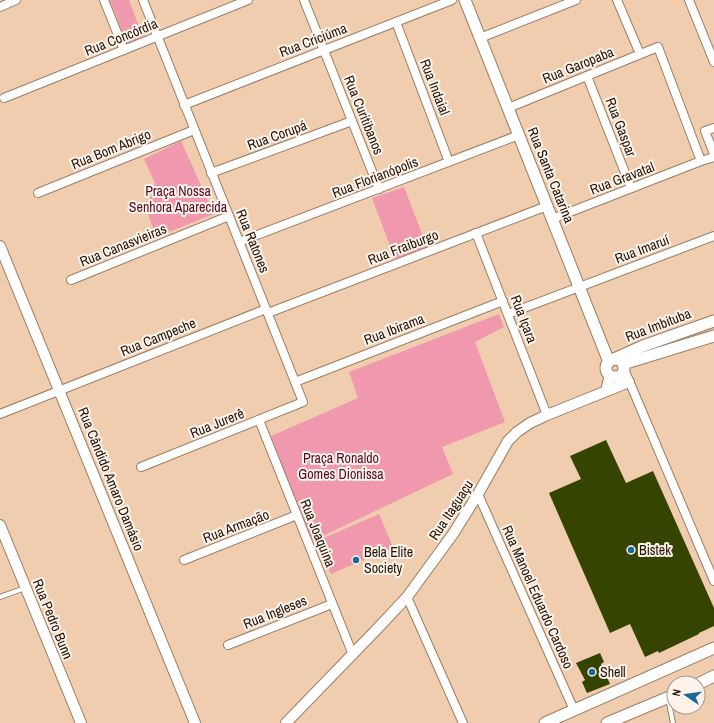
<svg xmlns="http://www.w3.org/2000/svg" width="714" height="723" font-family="'Archivo Narrow',sans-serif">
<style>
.green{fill:#f098ae}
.building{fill:#354501}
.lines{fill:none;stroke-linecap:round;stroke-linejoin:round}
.service-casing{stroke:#9c7d61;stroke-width:6}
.minor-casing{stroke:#9c7d61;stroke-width:10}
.tertiary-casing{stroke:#9c7d61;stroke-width:12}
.secondary-casing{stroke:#9c7d61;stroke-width:13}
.service{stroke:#fff;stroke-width:4}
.minor{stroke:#fff;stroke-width:8}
.tertiary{stroke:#fff;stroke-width:10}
.secondary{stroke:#fff;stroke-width:11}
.poi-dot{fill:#1b679a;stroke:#fef3ea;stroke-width:1.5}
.labels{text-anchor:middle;stroke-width:4;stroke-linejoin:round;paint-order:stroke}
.street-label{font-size:14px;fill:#201409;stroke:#fef3ea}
.park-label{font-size:14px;fill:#540a27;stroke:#fef3ea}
.poi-label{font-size:14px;fill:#201409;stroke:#fef3ea;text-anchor:start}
</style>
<rect width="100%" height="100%" fill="#f0cdaf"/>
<g class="green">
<path d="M 110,0 L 129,0 L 143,37 L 127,44 Z"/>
<path d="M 181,141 L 214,214 L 156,237 L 146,208 L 155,183 L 144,159 Z"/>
<path d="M 404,187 L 427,247 L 395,259 L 372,198 Z"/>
<path d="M 499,314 L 504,327 L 475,342 L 505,422 L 442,447 L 453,474 L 310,542 L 271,436 L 358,398 L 349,372 Z"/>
<path d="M 379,514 L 393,547 L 331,574 L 317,541 Z"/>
</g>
<g class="building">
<path d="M 606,440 L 626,483 L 653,471 L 714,608 L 714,626 L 699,633 L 699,634 L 659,653 L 658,651 L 645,657 L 630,624 L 610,633 L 549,493 L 581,479 L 570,456 Z"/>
<path d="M 600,653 L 604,662 L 601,664 L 610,684 L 587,693 L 582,682 L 585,680 L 576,663 Z"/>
</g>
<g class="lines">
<g class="service-casing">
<g id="service">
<path d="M 0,597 L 25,588"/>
<path d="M 668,698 L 673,723"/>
</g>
</g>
<g class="minor-casing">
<g id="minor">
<path d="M 104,0 L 124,50"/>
<path d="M 304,0 L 379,189"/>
<path d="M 617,0 L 640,54"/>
<path d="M 689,0 L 714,62"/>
<path d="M 0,7 L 16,0"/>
<path d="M 396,22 L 449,162"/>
<path d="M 480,38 L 576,0"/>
<path d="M 587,76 L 631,188"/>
<path d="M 4,98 L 248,0"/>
<path d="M 184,105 L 452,0"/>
<path d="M 508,108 L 658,47 L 701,161 L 714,157"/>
<path d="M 714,128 L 705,131 L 714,154"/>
<path d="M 211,173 L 352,121"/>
<path d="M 38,193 L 194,130"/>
<path d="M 552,219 L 701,161"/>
<path d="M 476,233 L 547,415"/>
<path d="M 239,242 L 519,135"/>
<path d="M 71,280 L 229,216"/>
<path d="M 268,313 L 547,206"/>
<path d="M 508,314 L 714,236"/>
<path d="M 624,369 L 714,581"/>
<path d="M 295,382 L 503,301"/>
<path d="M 0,414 L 266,309"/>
<path d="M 259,420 L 353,655"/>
<path d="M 141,467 L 303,402 L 143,0"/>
<path d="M 478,494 L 574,710"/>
<path d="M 184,560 L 297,515"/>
<path d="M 407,597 L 463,723"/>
<path d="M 228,645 L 332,604"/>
</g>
</g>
<g class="tertiary-casing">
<g id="tertiary">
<path d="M 0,246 L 195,723"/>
<path d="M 606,391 L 610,375"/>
<path d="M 0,525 L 81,723"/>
<path d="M 286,723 L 377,629 L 407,597 L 453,534 L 478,494 L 508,441 L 517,432 L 530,423 L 547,415 L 629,382"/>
</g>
</g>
<g class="secondary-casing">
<g id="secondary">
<path d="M 465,0 L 609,362"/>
<path d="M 614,359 L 643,346 L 714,321"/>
<circle cx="615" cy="368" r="9"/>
<path d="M 623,364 L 714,336"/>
<path d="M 698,684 L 714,676"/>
<path d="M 545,723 L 714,648"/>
<path d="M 607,723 L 674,695"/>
</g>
</g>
<use href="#service" class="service"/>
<use href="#minor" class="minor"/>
<use href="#tertiary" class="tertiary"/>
<use href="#secondary" class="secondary"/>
</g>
<g class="poi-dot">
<circle cx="631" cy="550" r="4"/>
<circle cx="356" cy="560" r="4"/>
<circle cx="592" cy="672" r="4"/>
</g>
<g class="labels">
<g class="street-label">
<text transform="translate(121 37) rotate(-22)" y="5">Rua Concórdia</text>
<text transform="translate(313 40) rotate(-21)" y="5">Rua Criciúma</text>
<text transform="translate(578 65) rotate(-22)" y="5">Rua Garopaba</text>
<text transform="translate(435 87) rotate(69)" y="5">Rua Indaial</text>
<text transform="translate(364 115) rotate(68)" y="5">Rua Curitibanos</text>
<text transform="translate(621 127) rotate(69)" y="5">Rua Gaspar</text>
<text transform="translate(277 135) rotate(-20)" y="5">Rua Corupá</text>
<text transform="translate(111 149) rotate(-22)" y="5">Rua Bom Abrigo</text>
<text transform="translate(551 175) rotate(68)" y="5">Rua Santa Catarina</text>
<text transform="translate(375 177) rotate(-21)" y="5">Rua Florianópolis</text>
<text transform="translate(622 178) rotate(-21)" y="5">Rua Gravatal</text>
<text transform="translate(253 241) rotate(68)" y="5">Rua Ratones</text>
<text transform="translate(123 245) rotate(-22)" y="5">Rua Canasvieiras</text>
<text transform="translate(403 247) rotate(-21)" y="5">Rua Fraiburgo</text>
<text transform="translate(642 249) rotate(-21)" y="5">Rua Imaruí</text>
<text transform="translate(524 319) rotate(69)" y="5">Rua Içara</text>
<text transform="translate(658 325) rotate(-21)" y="5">Rua Imbituba</text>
<text transform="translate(394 329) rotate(-21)" y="5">Rua Ibirama</text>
<text transform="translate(158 337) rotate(-22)" y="5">Rua Campeche</text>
<text transform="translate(217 423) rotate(-22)" y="5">Rua Jurerê</text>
<text transform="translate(111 479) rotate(68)" y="5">Rua Cândido Amaro Damásio</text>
<text transform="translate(451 510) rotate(-57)" y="5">Rua Itaguaçu</text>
<text transform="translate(236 526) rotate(-21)" y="5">Rua Armação</text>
<text transform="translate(318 533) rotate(68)" y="5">Rua Joaquina</text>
<text transform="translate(538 597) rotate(66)" y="5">Rua Manoel Eduardo Cardoso</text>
<text transform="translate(275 612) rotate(-22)" y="5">Rua Ingleses</text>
<text transform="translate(53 619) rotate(68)" y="5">Rua Pedro Bunn</text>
</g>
<g class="park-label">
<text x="178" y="196">Praça Nossa<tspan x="178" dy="16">Senhora Aparecida</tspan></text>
<text x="341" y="463">Praça Ronaldo<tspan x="341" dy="16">Gomes Dionissa</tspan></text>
</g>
<g class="poi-label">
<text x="639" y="555">Bistek</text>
<text x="364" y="557">Bela Elite<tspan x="364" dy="16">Society</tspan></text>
<text x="600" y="677">Shell</text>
</g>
</g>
<g transform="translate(686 695) rotate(283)"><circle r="19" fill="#fef3ea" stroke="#a59a90"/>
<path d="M0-3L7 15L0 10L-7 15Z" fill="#1b679a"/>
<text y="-6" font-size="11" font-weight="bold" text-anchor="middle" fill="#201409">N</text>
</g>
</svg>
